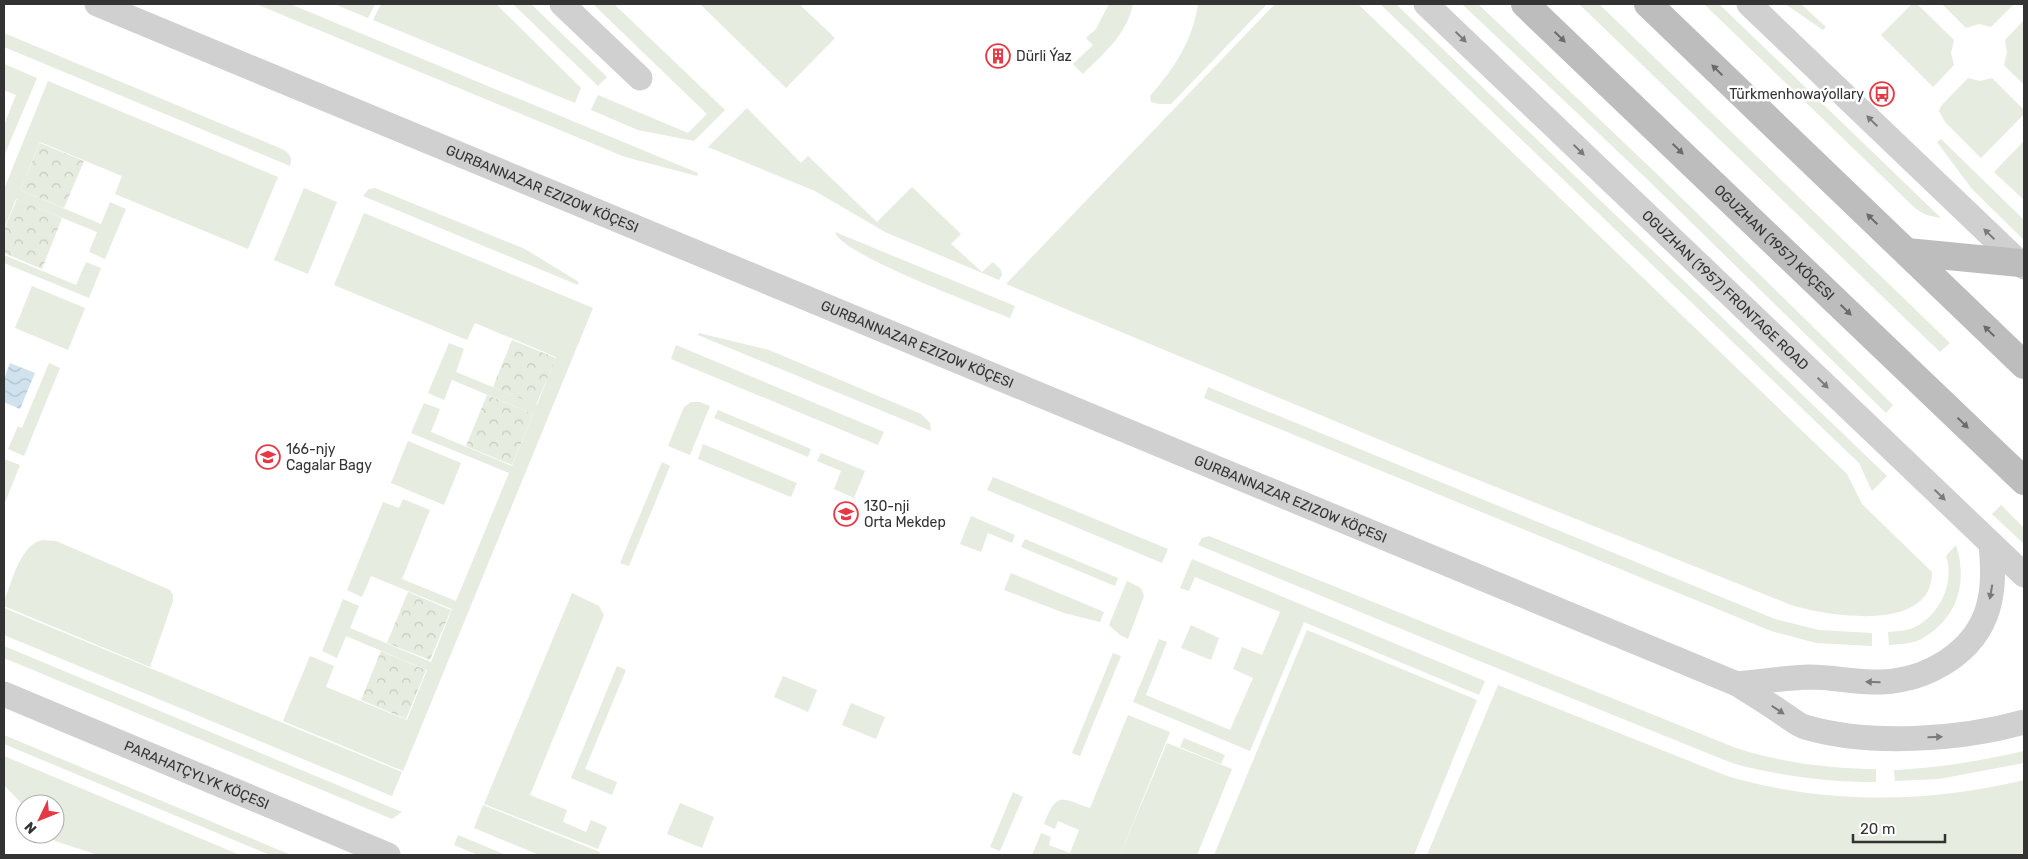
<svg xmlns="http://www.w3.org/2000/svg" width="2028" height="859" font-family="Rubik,sans-serif">
<style>
.grass{fill:#e6ecdf}
.forest{fill:url(#forest-crowns)}
.water{fill:url(#water-waves)}
.lines{fill:none;stroke-linecap:round;stroke-linejoin:round}
.street{stroke:#d0d0d0;stroke-width:25}
.secondary{stroke:#bdbdbd;stroke-width:28}
.oneway{fill:#7a7a7a}
.oneway2{fill:#6a6a6a}
.labels{text-anchor:middle;stroke-width:5;stroke-linejoin:round;paint-order:stroke}
.poi-label{font-size:14px;fill:#333;stroke:#fff;text-anchor:start}
.street-label{font-size:14px;fill:#333;stroke:#fff}
</style>
<defs>
<pattern id="forest-crowns" width="20" height="18" patternUnits="userSpaceOnUse" patternTransform="scale(1.25)"><rect width="20" height="18" fill="#e6ecdf"/><path d="M2 6a3 3 0 1 1 6 0M12 15a3 3 0 1 1 6 0" fill="none" stroke="#c6cbc0"/></pattern>
<pattern id="water-waves" width="16" height="10" patternUnits="userSpaceOnUse" patternTransform="scale(1.25)"><rect width="16" height="10" fill="#cfe2ee"/><path d="M0 5q4-4 8 0t8 0" fill="none" stroke="#b2c2cd"/></pattern>
</defs>
<rect width="100%" height="100%" fill="#fff"/>
<g class="grass">
<path d="M 256,4 L 290,4 L 698,173 L 697,176 L 625,157 Z"/>
<path d="M 334,4 L 375,4 L 368,18 Z"/>
<path d="M 381,4 L 496,4 L 581,88 L 575,103 L 373,20 Z"/>
<path d="M 513,4 L 531,4 L 607,77 L 598,86 Z"/>
<path d="M 593,4 L 614,4 L 725,110 L 694,141 L 638,130 L 591,110 L 598,95 L 688,133 L 707,114 Z"/>
<path d="M 700,4 L 799,4 L 835,38 L 786,88 Z"/>
<path d="M 1109,4 L 1133,4 C 1127,34 1104,53 1083,74 L 1073,64 L 1093,45 L 1086,38 L 1096,29 Z"/>
<path d="M 1198,4 L 1267,4 L 1171,104 L 1159,104 L 1151,102 L 1150,96 C 1174,69 1193,40 1198,4 Z"/>
<path d="M 1275,4 L 1358,4 L 1847,474 L 1862,504 L 1932,572 C 1933,634 1827,616 1791,605 L 1426,459 L 1006,284 Z"/>
<path d="M 1380,4 L 1396,4 L 1887,476 L 1872,491 L 1859,463 Z"/>
<path d="M 1462,4 L 1478,4 L 1656,173 L 1893,405 L 1886,413 L 1648,180 Z"/>
<path d="M 1579,4 L 1599,4 L 1950,343 L 1940,352 Z"/>
<path d="M 1704,4 L 1719,4 L 1941,218 L 1926,215 L 1916,209 Z"/>
<path d="M 1785,4 L 1801,4 L 1826,27 L 1823,30 Z"/>
<path d="M 1912,4 L 1917,4 L 1954,40 L 1951,53 L 1954,65 L 1933,87 L 1881,35 Z"/>
<path d="M 1942,4 L 2014,4 L 1991,27 L 1979,24 L 1966,28 Z"/>
<path d="M 2024,20 L 2024,85 L 2004,65 L 2007,52 L 2005,40 Z"/>
<path d="M 4,33 L 282,149 C 289,153 293,157 290,166 L 4,47 Z"/>
<path d="M 4,64 L 37,78 L 4,156 L 4,125 L 16,95 L 4,90 Z"/>
<path d="M 1968,78 L 1980,81 L 1992,78 L 2024,110 L 2024,114 L 1981,158 L 1945,122 L 1939,111 L 1941,106 Z"/>
<path d="M 48,81 L 278,177 L 248,249 L 115,194 L 122,176 L 40,142 L 20,190 L 101,224 L 110,202 L 126,209 L 105,259 L 89,252 L 97,232 L 16,199 L 4,229 L 4,189 Z"/>
<path d="M 747,108 L 801,163 L 808,156 L 877,222 L 912,187 L 961,234 L 951,244 L 982,272 L 993,262 L 1001,270 L 1002,275 L 999,280 L 885,232 L 815,191 L 708,147 Z"/>
<path d="M 1941,139 L 2024,220 L 2024,240 L 1972,189 L 1937,142 Z"/>
<path d="M 2024,141 L 2024,200 L 1994,172 Z"/>
<path d="M 304,188 L 337,202 L 308,274 L 274,260 Z"/>
<path d="M 375,188 L 525,249 L 579,282 L 578,285 L 363,196 L 369,189 Z"/>
<path d="M 364,213 L 593,308 L 403,771 L 283,721 L 310,656 L 334,666 L 326,687 L 407,720 L 427,670 L 346,636 L 337,658 L 322,651 L 343,599 L 359,606 L 350,628 L 431,662 L 452,609 L 371,576 L 362,597 L 347,590 L 383,502 L 399,508 L 403,499 L 430,510 L 402,579 L 456,601 L 509,473 L 411,433 L 424,403 L 440,409 L 431,432 L 512,466 L 533,414 L 452,380 L 444,400 L 428,393 L 449,343 L 464,349 L 456,372 L 537,405 L 556,357 L 475,323 L 467,340 L 334,285 Z"/>
<path d="M 835,232 L 1015,306 L 1010,318 C 983,307 840,254 835,232 Z"/>
<path d="M 4,255 L 76,285 L 86,262 L 101,268 L 89,298 L 4,263 Z"/>
<path d="M 32,286 L 85,308 L 68,350 L 15,328 Z"/>
<path d="M 699,333 L 769,350 L 921,414 L 930,423 L 931,431 L 698,335 Z"/>
<path d="M 676,345 L 884,432 L 878,445 L 671,359 Z"/>
<path d="M 49,363 L 60,368 L 24,456 L 8,449 L 18,426 L 22,428 Z"/>
<path d="M 1208,387 L 1775,619 L 1819,630 L 1872,633 L 1872,646 L 1816,643 L 1771,631 L 1204,398 Z"/>
<path d="M 691,402 L 700,402 L 710,406 L 690,455 L 668,446 L 684,407 Z"/>
<path d="M 718,410 L 811,449 L 808,457 L 714,418 Z"/>
<path d="M 408,441 L 461,463 L 444,505 L 391,483 Z"/>
<path d="M 703,444 L 797,483 L 791,497 L 698,459 Z"/>
<path d="M 821,453 L 865,471 L 854,498 L 834,489 L 841,471 L 817,461 Z"/>
<path d="M 4,459 L 20,465 L 4,505 Z"/>
<path d="M 662,462 L 670,466 L 629,566 L 620,563 Z"/>
<path d="M 993,477 L 1168,549 L 1162,563 L 987,490 Z"/>
<path d="M 2001,505 L 2024,528 L 2024,544 L 1992,514 Z"/>
<path d="M 971,516 L 1015,535 L 1012,543 L 988,533 L 981,552 L 960,544 Z"/>
<path d="M 1209,536 L 1736,748 C 1778,762 1831,769 1876,769 L 1876,782 C 1828,782 1779,776 1732,763 L 1467,656 L 1198,545 L 1202,538 Z"/>
<path d="M 1025,539 L 1118,578 L 1115,586 L 1021,547 Z"/>
<path d="M 42,540 L 56,541 L 170,590 L 173,595 L 173,601 L 150,667 L 4,606 L 4,601 C 12,582 20,545 42,540 Z"/>
<path d="M 1956,545 C 1968,581 1958,618 1923,638 C 1913,644 1900,644 1889,645 L 1888,632 C 1898,631 1907,631 1915,627 C 1940,615 1955,582 1946,556 Z"/>
<path d="M 1192,559 L 1485,681 L 1479,695 L 1304,622 L 1250,751 L 1133,702 L 1159,639 L 1167,642 L 1146,695 L 1230,730 L 1253,678 L 1233,669 L 1242,647 L 1262,655 L 1280,612 L 1195,577 L 1189,591 L 1180,588 Z"/>
<path d="M 1011,573 L 1104,612 L 1100,622 L 1064,613 L 1004,590 Z"/>
<path d="M 1127,581 L 1141,588 L 1144,596 L 1128,639 L 1120,635 L 1109,625 Z"/>
<path d="M 572,593 L 599,606 L 604,615 L 530,795 L 567,810 L 563,822 L 586,832 L 591,820 L 607,827 L 598,849 L 484,804 Z"/>
<path d="M 4,608 L 402,772 L 392,796 L 4,635 Z"/>
<path d="M 1191,625 L 1219,638 L 1211,660 L 1181,648 Z"/>
<path d="M 1307,630 L 1477,700 L 1414,855 L 1214,855 Z"/>
<path d="M 4,646 L 402,812 L 392,819 L 4,658 Z"/>
<path d="M 1113,653 L 1121,656 L 1080,756 L 1072,753 Z"/>
<path d="M 617,666 L 626,670 L 585,769 L 617,782 L 612,795 L 571,778 Z"/>
<path d="M 783,676 L 817,690 L 808,712 L 774,697 Z"/>
<path d="M 1498,685 L 1727,776 C 1823,804 1927,804 2024,780 L 2024,855 L 1427,855 Z"/>
<path d="M 851,703 L 885,717 L 876,739 L 842,725 Z"/>
<path d="M 1128,715 L 1170,732 L 1120,855 L 1032,855 L 1041,833 L 1051,837 L 1049,845 L 1070,853 L 1079,830 L 1058,821 L 1055,829 L 1044,824 C 1057,791 1061,798 1090,808 Z"/>
<path d="M 4,735 L 291,855 L 270,855 L 4,744 Z"/>
<path d="M 1184,738 L 1225,755 L 1221,764 L 1180,747 Z"/>
<path d="M 1167,743 L 1232,769 L 1197,855 L 1120,855 Z"/>
<path d="M 2024,751 L 2024,763 L 1939,779 L 1895,781 L 1894,770 C 1940,768 1979,761 2024,751 Z"/>
<path d="M 4,756 L 240,855 L 98,855 L 55,841 L 49,834 L 55,834 L 55,804 L 25,804 L 25,807 L 4,785 Z"/>
<path d="M 1013,792 L 1023,797 L 1000,851 L 990,847 Z"/>
<path d="M 680,803 L 714,817 L 702,848 L 667,834 Z"/>
<path d="M 483,805 L 600,852 L 599,855 L 539,855 L 474,828 Z"/>
<path d="M 458,835 L 506,855 L 478,855 L 454,845 Z"/>
</g>
<g class="forest">
<path d="M 40,143 L 84,161 L 64,208 L 20,190 Z"/>
<path d="M 17,199 L 62,218 L 42,269 L 4,253 L 4,230 Z"/>
<path d="M 512,340 L 556,358 L 536,405 L 493,387 Z"/>
<path d="M 487,395 L 533,414 L 512,465 L 466,446 Z"/>
<path d="M 408,592 L 451,610 L 430,660 L 387,643 Z"/>
<path d="M 381,651 L 426,670 L 406,719 L 361,700 Z"/>
</g>
<path class="water" d="M 10,363 L 35,373 L 20,409 L 4,402 L 4,379 Z"/>
<g class="lines">
<g class="street">
<path id="s1" d="M 97,4 L 1737,684 C 1753,694 1769,704 1785,715 C 1791,719 1798,725 1805,727 C 1869,746 1960,740 2024,722"/>
<path d="M 562,4 L 640,78"/>
<path id="s2" d="M 1426,4 L 2024,575"/>
<path d="M 1749,4 L 2024,267"/>
<path d="M 1737,684 C 1761,681 1786,678 1810,677 C 1834,677 1858,683 1882,682 C 1927,680 1975,653 1988,608 C 1994,587 1993,566 1991,544"/>
<path id="s3" d="M 4,694 L 388,855"/>
</g>
<g class="secondary">
<path id="s4" d="M 1525,4 L 2024,481"/>
<path d="M 1648,4 L 2024,365"/>
<path d="M 1907,252 L 2020,263"/>
</g>
</g>
<defs><path id="oneway-solid" d="M-6-.8H1V-3.2L6.5 0L1 3.2V.8H-6Z" transform="scale(1.25)"/></defs>
<g class="oneway">
<use href="#oneway-solid" transform="translate(1461 37) rotate(44)"/>
<use href="#oneway-solid" transform="translate(1872 121) rotate(-136)"/>
<use href="#oneway-solid" transform="translate(1579 150) rotate(44)"/>
<use href="#oneway-solid" transform="translate(1989 234) rotate(-136)"/>
<use href="#oneway-solid" transform="translate(1823 383) rotate(44)"/>
<use href="#oneway-solid" transform="translate(1940 495) rotate(44)"/>
<use href="#oneway-solid" transform="translate(1991 592) rotate(100)"/>
<use href="#oneway-solid" transform="translate(1873 682) rotate(-178)"/>
<use href="#oneway-solid" transform="translate(1778 710) rotate(33)"/>
<use href="#oneway-solid" transform="translate(1935 737) rotate(-1)"/>
</g>
<g class="oneway2">
<use href="#oneway-solid" transform="translate(1560 37) rotate(44)"/>
<use href="#oneway-solid" transform="translate(1717 70) rotate(-136)"/>
<use href="#oneway-solid" transform="translate(1678 149) rotate(44)"/>
<use href="#oneway-solid" transform="translate(1872 219) rotate(-136)"/>
<use href="#oneway-solid" transform="translate(1846 310) rotate(44)"/>
<use href="#oneway-solid" transform="translate(1989 331) rotate(-136)"/>
<use href="#oneway-solid" transform="translate(1963 423) rotate(44)"/>
</g>
<defs>
<g id="building-ring" transform="scale(1.25)"><circle r="9.5" fill="#fff" stroke="#e63946" stroke-width="1.5"/><path d="M-4-6H4V6H1V3H-1V6H-4ZM-2.5-4.3h1.7v1.8h-1.7ZM.8-4.3h1.7v1.8H.8ZM-2.5-1h1.7V.8h-1.7ZM.8-1h1.7V.8H.8Z" fill="#e63946"/></g>
<g id="bus-ring" transform="scale(1.25)"><circle r="9.5" fill="#fff" stroke="#e63946" stroke-width="1.5"/><path d="M-5-6H5V4H4V6H2V4H-2V6H-4V4H-5ZM-3.5-4V0h7V-4ZM-3.5 1.2v1.5H-2V1.2ZM2 1.2v1.5H3.5V1.2Z" fill="#e63946"/></g>
<g id="school-ring" transform="scale(1.25)"><circle r="9.5" fill="#fff" stroke="#e63946" stroke-width="1.5"/><path d="M0-5L7-2L0 1L-7-2ZM-4 1L0 2.5L4 1V4Q0 6-4 4Z" fill="#e63946"/></g>
</defs>
<g fill-rule="evenodd">
<use href="#building-ring" x="998" y="56"/>
<use href="#bus-ring" x="1882" y="94"/>
<use href="#school-ring" x="268" y="457"/>
<use href="#school-ring" x="846" y="514"/>
</g>
<g class="labels">
<g class="poi-label">
<text x="1016" y="61">Dürli Ýaz</text>
<text x="1864" y="99" text-anchor="end">Türkmenhowaýollary</text>
<text x="286" y="454">166-njy<tspan x="286" dy="16">Cagalar Bagy</tspan></text>
<text x="864" y="511">130-nji<tspan x="864" dy="16">Orta Mekdep</tspan></text>
</g>
<g class="street-label">
<text dy="5" stroke="none"><textPath href="#s1" startOffset="482">GURBANNAZAR EZIZOW KÖÇESI</textPath></text>
<text dy="5" stroke="none"><textPath href="#s4" startOffset="345">OGUZHAN (1957) KÖÇESI</textPath></text>
<text dy="5" stroke="none"><textPath href="#s2" startOffset="414">OGUZHAN (1957) FRONTAGE ROAD</textPath></text>
<text dy="5" stroke="none"><textPath href="#s1" startOffset="888">GURBANNAZAR EZIZOW KÖÇESI</textPath></text>
<text dy="5" stroke="none"><textPath href="#s1" startOffset="1292">GURBANNAZAR EZIZOW KÖÇESI</textPath></text>
<text dy="5" stroke="none"><textPath href="#s3" startOffset="209">PARAHATÇYLYK KÖÇESI</textPath></text>
</g>
</g>
<rect width="2028" height="859" fill="none" stroke="#333333" stroke-width="10"/>
<g transform="translate(40 819) rotate(227)"><circle r="24" fill="#ffffff" stroke="#adadad"/>
<path d="M0-4L9 19L0 12L-9 19Z" fill="#e63946"/>
<text y="-8" font-size="14" font-weight="bold" text-anchor="middle" fill="#333333">N</text>
</g>
<path d="M1853 834v8h92v-8" fill="none" stroke="#333333" stroke-width="2.5"/>
<text x="1860" y="834" font-size="15" fill="#333333" stroke="#ffffff" stroke-width="4" paint-order="stroke">20 m</text>
</svg>
